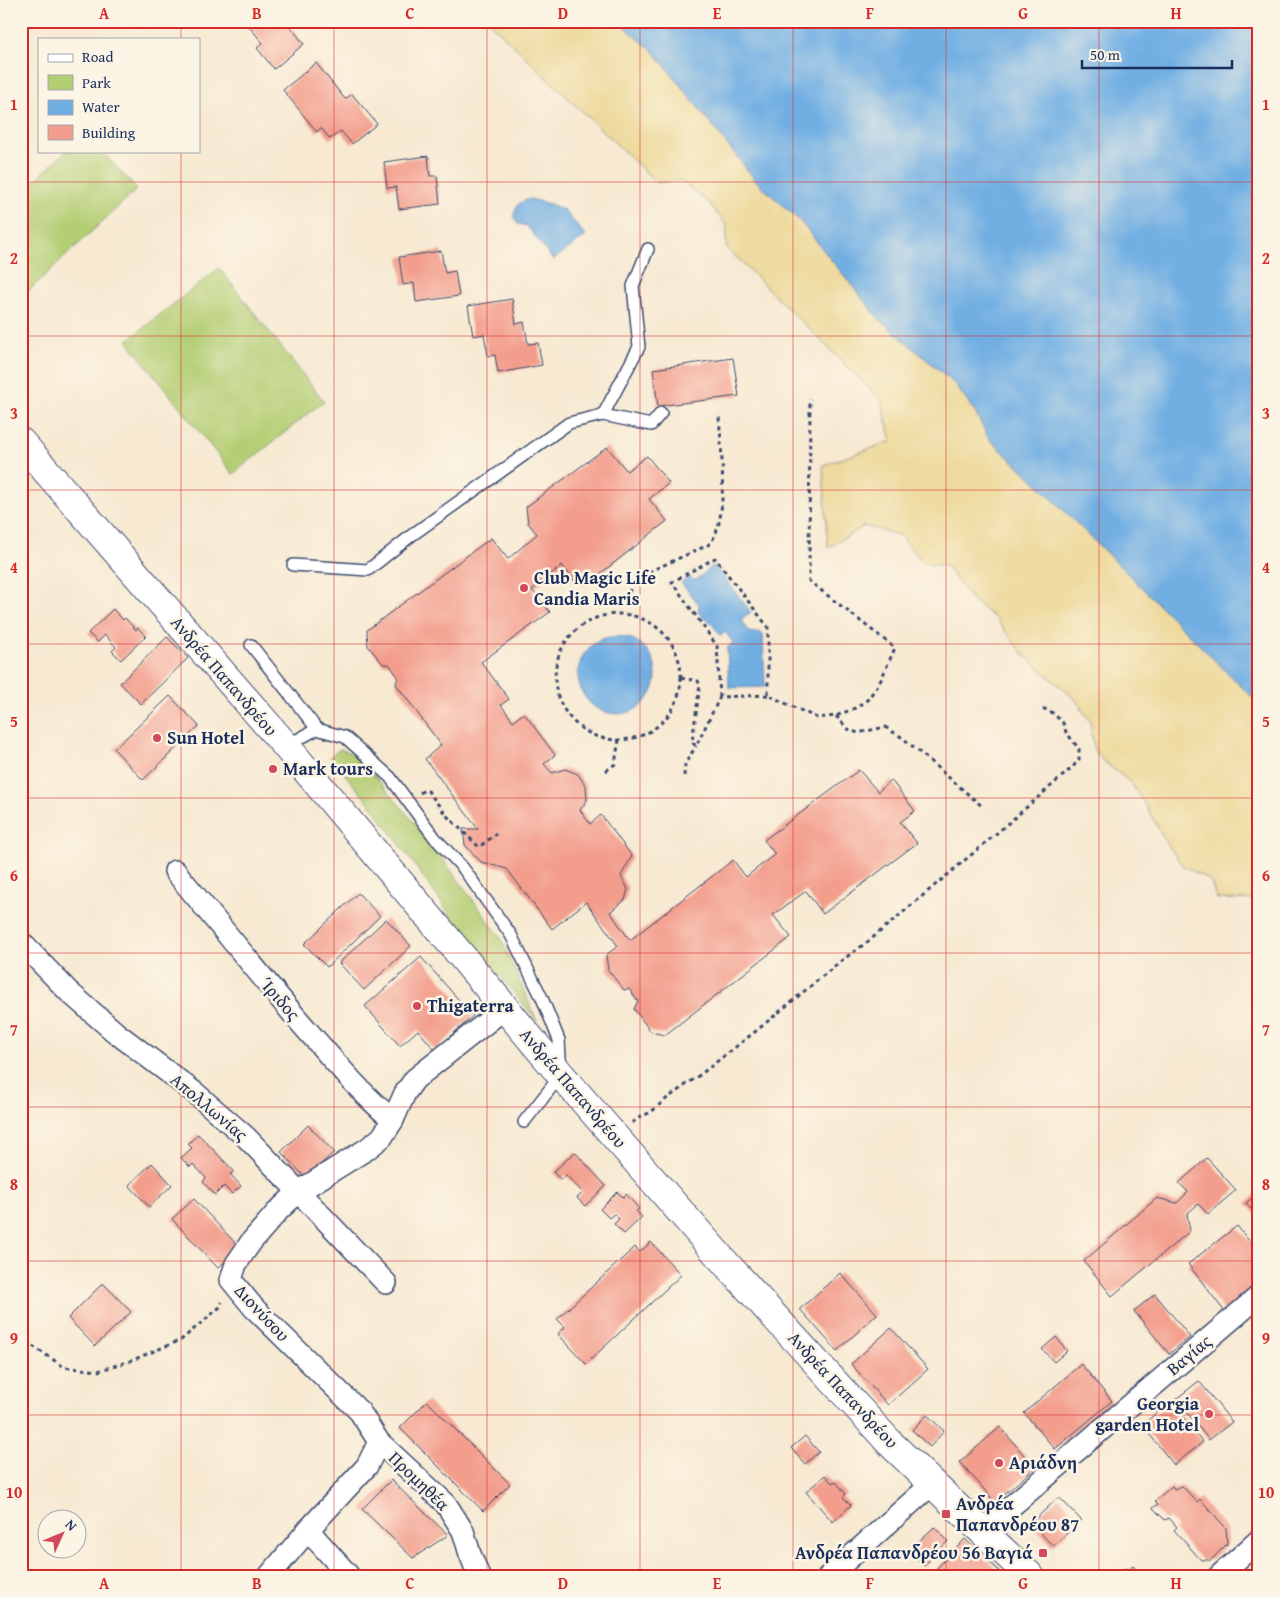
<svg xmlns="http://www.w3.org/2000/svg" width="1280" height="1597" font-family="'Gentium Book Plus',serif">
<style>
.green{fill:#b4ce73;stroke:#687e68}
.sand{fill:#eeda9e;stroke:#84847e}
.water{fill:#71afe3;stroke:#466fa0}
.building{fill:#f39d8c}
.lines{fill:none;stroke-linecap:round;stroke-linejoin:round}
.lane-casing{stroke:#3c4b6f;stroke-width:14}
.street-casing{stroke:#3c4b6f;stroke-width:24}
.secondary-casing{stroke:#3c4b6f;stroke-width:30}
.path{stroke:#3c4b6f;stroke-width:3;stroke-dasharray:4 4;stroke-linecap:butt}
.lane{stroke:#fff;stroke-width:11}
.street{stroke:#fff;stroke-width:21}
.secondary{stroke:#fff;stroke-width:28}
.grid{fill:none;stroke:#d62828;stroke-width:1;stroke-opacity:0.55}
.poi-dot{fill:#d1495b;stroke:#fcf5e5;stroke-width:2}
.labels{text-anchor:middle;stroke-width:5;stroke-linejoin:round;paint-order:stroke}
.poi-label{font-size:18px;font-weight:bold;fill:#1b2f5e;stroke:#fcf5e5;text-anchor:start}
.street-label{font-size:18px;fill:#1b2f5e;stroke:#fcf5e5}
.neatline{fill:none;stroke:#d62828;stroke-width:2}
.grid-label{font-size:16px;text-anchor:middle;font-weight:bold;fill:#d62828}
</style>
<rect width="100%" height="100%" fill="#fcf5e5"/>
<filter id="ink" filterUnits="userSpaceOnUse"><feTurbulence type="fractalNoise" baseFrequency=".02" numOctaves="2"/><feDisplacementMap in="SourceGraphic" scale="10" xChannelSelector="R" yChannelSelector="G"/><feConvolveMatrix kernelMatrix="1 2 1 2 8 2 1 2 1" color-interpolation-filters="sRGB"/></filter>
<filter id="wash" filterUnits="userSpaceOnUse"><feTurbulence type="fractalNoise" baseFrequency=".0096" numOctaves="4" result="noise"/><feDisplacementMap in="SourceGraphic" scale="20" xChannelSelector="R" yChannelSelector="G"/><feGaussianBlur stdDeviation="1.12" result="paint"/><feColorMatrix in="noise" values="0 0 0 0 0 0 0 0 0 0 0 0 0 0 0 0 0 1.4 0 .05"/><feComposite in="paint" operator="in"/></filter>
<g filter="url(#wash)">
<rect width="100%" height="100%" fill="#f7e9d2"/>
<g class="green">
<path d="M 66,151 L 101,151 L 137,189 L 21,298 L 21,194 Z"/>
<path d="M 219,268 L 324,401 L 233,474 L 127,341 Z"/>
<path d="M 340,749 L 351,753 L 362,761 L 429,840 L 500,937 L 537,1021 L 451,916 L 375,810 L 330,757 Z"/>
</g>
<path class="sand" d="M 488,21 L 618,21 L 655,53 L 756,181 L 800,221 L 879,319 L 954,383 L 975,412 L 989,439 L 1027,474 L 1259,704 L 1259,900 L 1217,899 L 1210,880 L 1183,866 L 1166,842 L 1147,808 L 1130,782 L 1103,761 L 1094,750 L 1090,721 L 1075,699 L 1024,655 L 995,618 L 971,599 L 946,566 L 924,563 L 899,535 L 864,526 L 828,548 L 823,465 L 892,441 L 881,400 L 726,247 L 727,226 L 709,203 L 680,180 L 657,183 Z"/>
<g class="water">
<path d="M 618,21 L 1259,21 L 1259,704 L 1027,474 L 989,439 L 975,412 L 954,383 L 879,319 L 800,221 L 756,181 L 655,53 Z"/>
<path d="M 531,199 L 553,205 L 564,210 L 586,236 L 553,260 L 527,226 L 518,224 L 514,217 C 514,205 521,201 531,199 Z"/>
<path d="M 714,565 L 751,612 L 741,620 L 750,633 L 760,632 L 763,635 L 765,687 L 729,688 L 727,648 L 733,642 L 725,632 L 721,636 L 708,619 L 704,619 L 698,612 L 699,604 L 681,583 L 689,577 L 695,581 Z"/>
<circle cx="617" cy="675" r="39"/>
</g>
<g id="blocks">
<g class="building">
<path d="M 248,21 L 286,21 L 304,44 L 274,69 L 257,48 L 263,43 L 246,23 Z"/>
<path d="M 316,63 L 345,99 L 352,94 L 377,124 L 352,144 L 341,131 L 330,139 L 321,128 L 317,132 L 283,90 Z"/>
<path d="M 428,156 L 430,176 L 437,176 L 440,204 L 399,209 L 396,187 L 387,188 L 384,162 Z"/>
<path d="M 441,251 L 445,273 L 455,271 L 459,296 L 416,302 L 414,283 L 403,285 L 399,257 Z"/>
<path d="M 512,299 L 516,324 L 524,322 L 528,344 L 538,343 L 542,365 L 498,373 L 495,355 L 488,356 L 484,334 L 473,336 L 468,306 Z"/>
<path d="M 733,358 L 739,396 L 658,406 L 653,369 Z"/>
<path d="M 607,447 L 627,471 L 647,456 L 669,483 L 649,499 L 667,521 L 586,585 L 574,580 L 562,565 L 532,590 L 550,612 L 481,662 L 509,699 L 501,705 L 513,721 L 524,713 L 555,755 L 544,764 L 552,773 L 565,769 L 578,774 L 586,786 L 587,800 L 580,810 L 590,824 L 601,815 L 632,856 L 621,876 L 628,889 L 625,900 L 610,912 L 630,940 L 733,860 L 746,877 L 775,854 L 764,840 L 859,770 L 878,792 L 891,780 L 915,811 L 900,822 L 917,843 L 823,914 L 806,891 L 773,915 L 791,937 L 665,1035 L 651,1032 L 634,1009 L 638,1001 L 629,989 L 624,990 L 608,970 L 606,955 L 618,946 L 586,902 L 552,929 L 507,869 L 481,862 L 465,845 L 463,829 L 478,829 L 425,759 L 441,745 L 396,684 L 398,677 L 389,664 L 383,664 L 368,646 L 367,630 L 491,538 L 508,559 L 537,534 L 528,523 L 526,507 Z"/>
<path d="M 113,609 L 123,620 L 125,618 L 136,630 L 138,628 L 146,636 L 121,660 L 112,651 L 116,647 L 105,635 L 98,642 L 88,633 Z"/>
<path d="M 167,637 L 188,658 L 141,704 L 120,683 Z"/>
<path d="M 170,696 L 199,726 L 143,780 L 114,749 Z"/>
<path d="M 358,893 L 380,916 L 327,967 L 304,944 Z"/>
<path d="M 386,919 L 411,946 L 364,990 L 339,963 Z"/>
<path d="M 421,957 L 473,1016 L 435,1050 L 418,1030 L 400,1046 L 365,1006 Z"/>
<path d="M 308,1125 L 334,1152 L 306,1178 L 281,1152 Z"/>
<path d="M 198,1134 L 234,1171 L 230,1174 L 241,1186 L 232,1194 L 224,1186 L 215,1195 L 203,1182 L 206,1178 L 193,1164 L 190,1167 L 181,1158 L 192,1148 L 188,1144 Z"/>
<path d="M 575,1152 L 606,1186 L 585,1206 L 577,1198 L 583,1193 L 566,1175 L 561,1180 L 553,1172 Z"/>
<path d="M 1207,1158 L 1236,1190 L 1208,1214 L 1198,1204 L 1187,1214 L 1190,1231 L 1112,1296 L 1084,1261 L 1157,1198 L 1177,1203 L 1188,1192 L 1179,1183 Z"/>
<path d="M 152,1163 L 172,1185 L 149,1207 L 129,1185 Z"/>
<path d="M 617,1192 L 623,1197 L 626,1194 L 639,1209 L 636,1211 L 642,1217 L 624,1234 L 614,1224 L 619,1219 L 614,1214 L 609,1218 L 600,1209 Z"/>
<path d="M 1259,1192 L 1259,1218 L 1246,1203 Z"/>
<path d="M 194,1199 L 240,1248 L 218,1268 L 172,1219 Z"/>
<path d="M 1237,1226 L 1259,1253 L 1259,1286 L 1225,1312 L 1188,1264 Z"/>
<path d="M 651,1242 L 681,1275 L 586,1364 L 558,1334 L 565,1327 L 557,1319 L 635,1247 L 640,1252 Z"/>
<path d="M 840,1273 L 877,1314 L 837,1351 L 800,1309 Z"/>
<path d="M 103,1283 L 131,1312 L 95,1346 L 68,1318 Z"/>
<path d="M 1155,1294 L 1190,1337 L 1169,1354 L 1134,1311 Z"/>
<path d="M 891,1328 L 928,1369 L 888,1405 L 851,1364 Z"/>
<path d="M 1056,1337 L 1067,1351 L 1054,1362 L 1042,1349 Z"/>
<path d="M 1081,1364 L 1112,1401 L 1055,1449 L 1024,1413 Z"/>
<path d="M 1199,1381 L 1232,1422 L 1209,1440 L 1176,1399 Z"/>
<path d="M 427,1401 L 510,1484 L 483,1511 L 400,1428 Z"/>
<path d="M 1170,1402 L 1203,1442 L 1174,1465 L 1142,1425 Z"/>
<path d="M 927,1415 L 944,1431 L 930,1447 L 912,1430 Z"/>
<path d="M 1000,1427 L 1035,1468 L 995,1502 L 960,1462 Z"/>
<path d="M 805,1436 L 819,1452 L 805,1464 L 791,1448 Z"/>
<path d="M 825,1475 L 832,1483 L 835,1481 L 846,1494 L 843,1497 L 851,1505 L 833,1522 L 806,1492 Z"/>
<path d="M 391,1480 L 448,1535 L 413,1558 L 362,1509 Z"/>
<path d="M 1172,1486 L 1174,1489 L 1182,1486 L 1197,1502 L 1200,1499 L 1226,1528 L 1227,1544 L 1211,1560 L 1201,1560 L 1174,1530 L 1177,1527 L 1169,1518 L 1165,1520 L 1153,1508 L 1158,1504 L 1155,1501 Z"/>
<path d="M 1059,1497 L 1081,1520 L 1053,1546 L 1031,1523 Z"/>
<path d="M 934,1527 L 948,1541 L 924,1566 L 909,1551 Z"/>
<path d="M 965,1539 L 999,1571 L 994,1576 L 943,1576 L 936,1569 Z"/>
<path d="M 1133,1566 L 1142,1575 L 1145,1572 L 1149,1576 L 1112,1576 L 1118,1570 L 1121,1573 L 1126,1568 L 1129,1570 Z"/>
</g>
</g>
</g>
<g filter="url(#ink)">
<use href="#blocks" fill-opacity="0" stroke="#3c4b6f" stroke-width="1"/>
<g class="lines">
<g class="lane-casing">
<g id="lane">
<path d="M 603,415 L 639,347 L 633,286 L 648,249"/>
<path d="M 293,565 L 368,570 L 412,535 L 569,423 L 603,415 L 651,425 L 661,413"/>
<path d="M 251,645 L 317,729"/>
<path d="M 286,746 L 317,729 L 345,737 L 390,777 L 435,838 L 463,868 L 511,935 L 542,998 L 559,1040 L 561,1075 L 524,1122"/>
</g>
</g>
<g class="street-casing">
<g id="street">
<path d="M 175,871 C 216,921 257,971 299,1021 C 329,1055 358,1091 393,1120"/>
<path d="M 21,942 L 69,992 L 115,1032 L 194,1092 L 246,1137 L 386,1283"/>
<path d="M 379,1442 L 446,1504 L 463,1531 L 470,1554 L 479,1576"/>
<path d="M 308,1530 L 349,1576"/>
<path d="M 982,1531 L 1259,1296"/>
<path d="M 269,1576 L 308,1530 L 367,1466 L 379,1442 L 360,1412 L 254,1308 L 231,1280 L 236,1264 L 251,1242 L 278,1211 L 298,1192 L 367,1149 L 382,1137 L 393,1120 L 405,1093 L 415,1079 L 505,1008"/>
<path d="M 829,1576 L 932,1484"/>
<path d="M 1219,1576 L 1259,1540"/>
</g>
</g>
<g class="secondary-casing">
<path id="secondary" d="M 21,442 L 286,746 L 561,1075 L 720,1257 L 890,1443 L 982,1531 L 1030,1576"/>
</g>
<g class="path">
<path d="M 629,601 L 630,584 L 633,579 L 708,545 C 730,527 721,445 719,417"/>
<circle cx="618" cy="677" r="63"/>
<path d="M 681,678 L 698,681 L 700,685 L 692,742 L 696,746 L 720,697"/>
<path d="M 768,695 L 720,697 L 717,646 L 672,582 L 715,558 L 768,627 L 768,695 L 817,718 L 836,716 L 855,708 L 867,700 L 879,684 L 895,648 L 809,581 L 810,399"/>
<path d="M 836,716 L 848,729 L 858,733 L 885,727 L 903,738 L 983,807"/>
<path d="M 606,771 L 615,764 L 619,739"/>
<path d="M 684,776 L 685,764 L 696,746"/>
<path d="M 420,793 L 424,790 L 428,791 L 446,815 L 479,847 L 496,834"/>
<path d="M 632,1123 L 643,1115 L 650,1113 L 665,1100 L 701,1074 L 756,1031 L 841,961 L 870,940 L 990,839 L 1073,767 L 1079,759 L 1079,749 L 1066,732 L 1063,723 L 1057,717 L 1049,710 L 1039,708"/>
<path d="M 21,1335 L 31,1345 L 64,1367 L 98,1371 L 130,1361 L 181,1340 L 220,1307 L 222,1302"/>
</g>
<use href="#lane" class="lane"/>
<use href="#street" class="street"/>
<use href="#secondary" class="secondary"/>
</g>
</g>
<path class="grid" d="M 181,21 L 181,39M 334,21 L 334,1576M 487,21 L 487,1576M 640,21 L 640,1576M 793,21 L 793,1576M 946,21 L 946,1576M 1099,21 L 1099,1576M 181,151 L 181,1576M 21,182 L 1259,182M 21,336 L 1259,336M 21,490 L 1259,490M 21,644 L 1259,644M 21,798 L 1259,798M 21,953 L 1259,953M 21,1107 L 1259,1107M 21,1261 L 1259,1261M 21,1415 L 1259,1415"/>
<g class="poi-dot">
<circle cx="524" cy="588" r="5"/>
<circle cx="157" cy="738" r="5"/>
<circle cx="273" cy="769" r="5"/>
<circle cx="417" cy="1006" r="5"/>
<circle cx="1209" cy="1414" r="5"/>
<circle cx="999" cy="1463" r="5"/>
<rect x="941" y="1509" width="10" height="10" rx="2.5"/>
<rect x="1038" y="1548" width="10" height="10" rx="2.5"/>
</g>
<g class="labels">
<g class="poi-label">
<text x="534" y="584">Club Magic Life<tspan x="534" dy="21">Candia Maris</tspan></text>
<text x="167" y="744">Sun Hotel</text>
<text x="283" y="775">Mark tours</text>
<text x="427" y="1012">Thigaterra</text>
<text x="1199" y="1410" text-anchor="end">Georgia<tspan x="1199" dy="21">garden Hotel</tspan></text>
<text x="1009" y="1469">Αριάδνη</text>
<text x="956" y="1510">Ανδρέα<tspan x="956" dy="21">Παπανδρέου 87</tspan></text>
<text x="1033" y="1559" text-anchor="end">Ανδρέα Παπανδρέου 56 Βαγιά</text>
</g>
<g class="street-label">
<text transform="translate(224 676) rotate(49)" y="6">Ανδρέα Παπανδρέου</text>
<text transform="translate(280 999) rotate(49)" y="6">Ίριδος</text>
<text transform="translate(573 1088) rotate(49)" y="6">Ανδρέα Παπανδρέου</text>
<text transform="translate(209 1107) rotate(40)" y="6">Απολλωνίας</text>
<text transform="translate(262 1313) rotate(47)" y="6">Διονύσου</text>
<text transform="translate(1189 1355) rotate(-40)" y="6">Βαγίας</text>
<text transform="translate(843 1390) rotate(47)" y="6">Ανδρέα Παπανδρέου</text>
<text transform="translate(419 1481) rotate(44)" y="6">Προμηθέα</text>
</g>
</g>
<rect width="1280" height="1597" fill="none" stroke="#fcf5e5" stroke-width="55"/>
<rect x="38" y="38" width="162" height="115" fill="#fcf5e5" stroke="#a2a6af"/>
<rect x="48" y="54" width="25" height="8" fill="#ffffff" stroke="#a2a6af"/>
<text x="82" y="62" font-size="15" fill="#1b2f5e">Road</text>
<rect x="48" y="75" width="25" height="15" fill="#b4ce73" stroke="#a2a6af"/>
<text x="82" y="88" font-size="15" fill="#1b2f5e">Park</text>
<rect x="48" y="100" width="25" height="15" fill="#71afe3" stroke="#a2a6af"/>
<text x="82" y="112" font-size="15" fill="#1b2f5e">Water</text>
<rect x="48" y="125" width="25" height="15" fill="#f39d8c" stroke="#a2a6af"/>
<text x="82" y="138" font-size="15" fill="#1b2f5e">Building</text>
<g transform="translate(62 1534) rotate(46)"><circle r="24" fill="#fcf5e5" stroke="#a2a6af"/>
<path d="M0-4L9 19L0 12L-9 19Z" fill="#d1495b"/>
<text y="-8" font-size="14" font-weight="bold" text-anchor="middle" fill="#1b2f5e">N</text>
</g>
<path d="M1082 60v8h150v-8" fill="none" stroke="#1b2f5e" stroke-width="2.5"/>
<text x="1090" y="60" font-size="15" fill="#1b2f5e" stroke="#fcf5e5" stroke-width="4" paint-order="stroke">50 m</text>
<rect x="28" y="28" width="1224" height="1542" class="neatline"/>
<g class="grid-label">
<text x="104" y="19">A</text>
<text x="257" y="19">B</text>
<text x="410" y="19">C</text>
<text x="563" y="19">D</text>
<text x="717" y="19">E</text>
<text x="870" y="19">F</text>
<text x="1023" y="19">G</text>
<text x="1176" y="19">H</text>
<text x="14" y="110">1</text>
<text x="1266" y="110">1</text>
<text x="14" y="264">2</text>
<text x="1266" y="264">2</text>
<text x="14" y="419">3</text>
<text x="1266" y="419">3</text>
<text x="14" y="573">4</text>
<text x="1266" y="573">4</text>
<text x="14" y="727">5</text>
<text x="1266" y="727">5</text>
<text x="14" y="881">6</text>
<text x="1266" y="881">6</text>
<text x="14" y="1035">7</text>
<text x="1266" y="1035">7</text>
<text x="14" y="1190">8</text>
<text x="1266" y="1190">8</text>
<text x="14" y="1344">9</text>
<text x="1266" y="1344">9</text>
<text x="14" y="1498">10</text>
<text x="1266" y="1498">10</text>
<text x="104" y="1589">A</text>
<text x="257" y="1589">B</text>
<text x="410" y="1589">C</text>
<text x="563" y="1589">D</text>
<text x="717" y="1589">E</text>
<text x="870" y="1589">F</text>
<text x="1023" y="1589">G</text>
<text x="1176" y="1589">H</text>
</g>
</svg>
